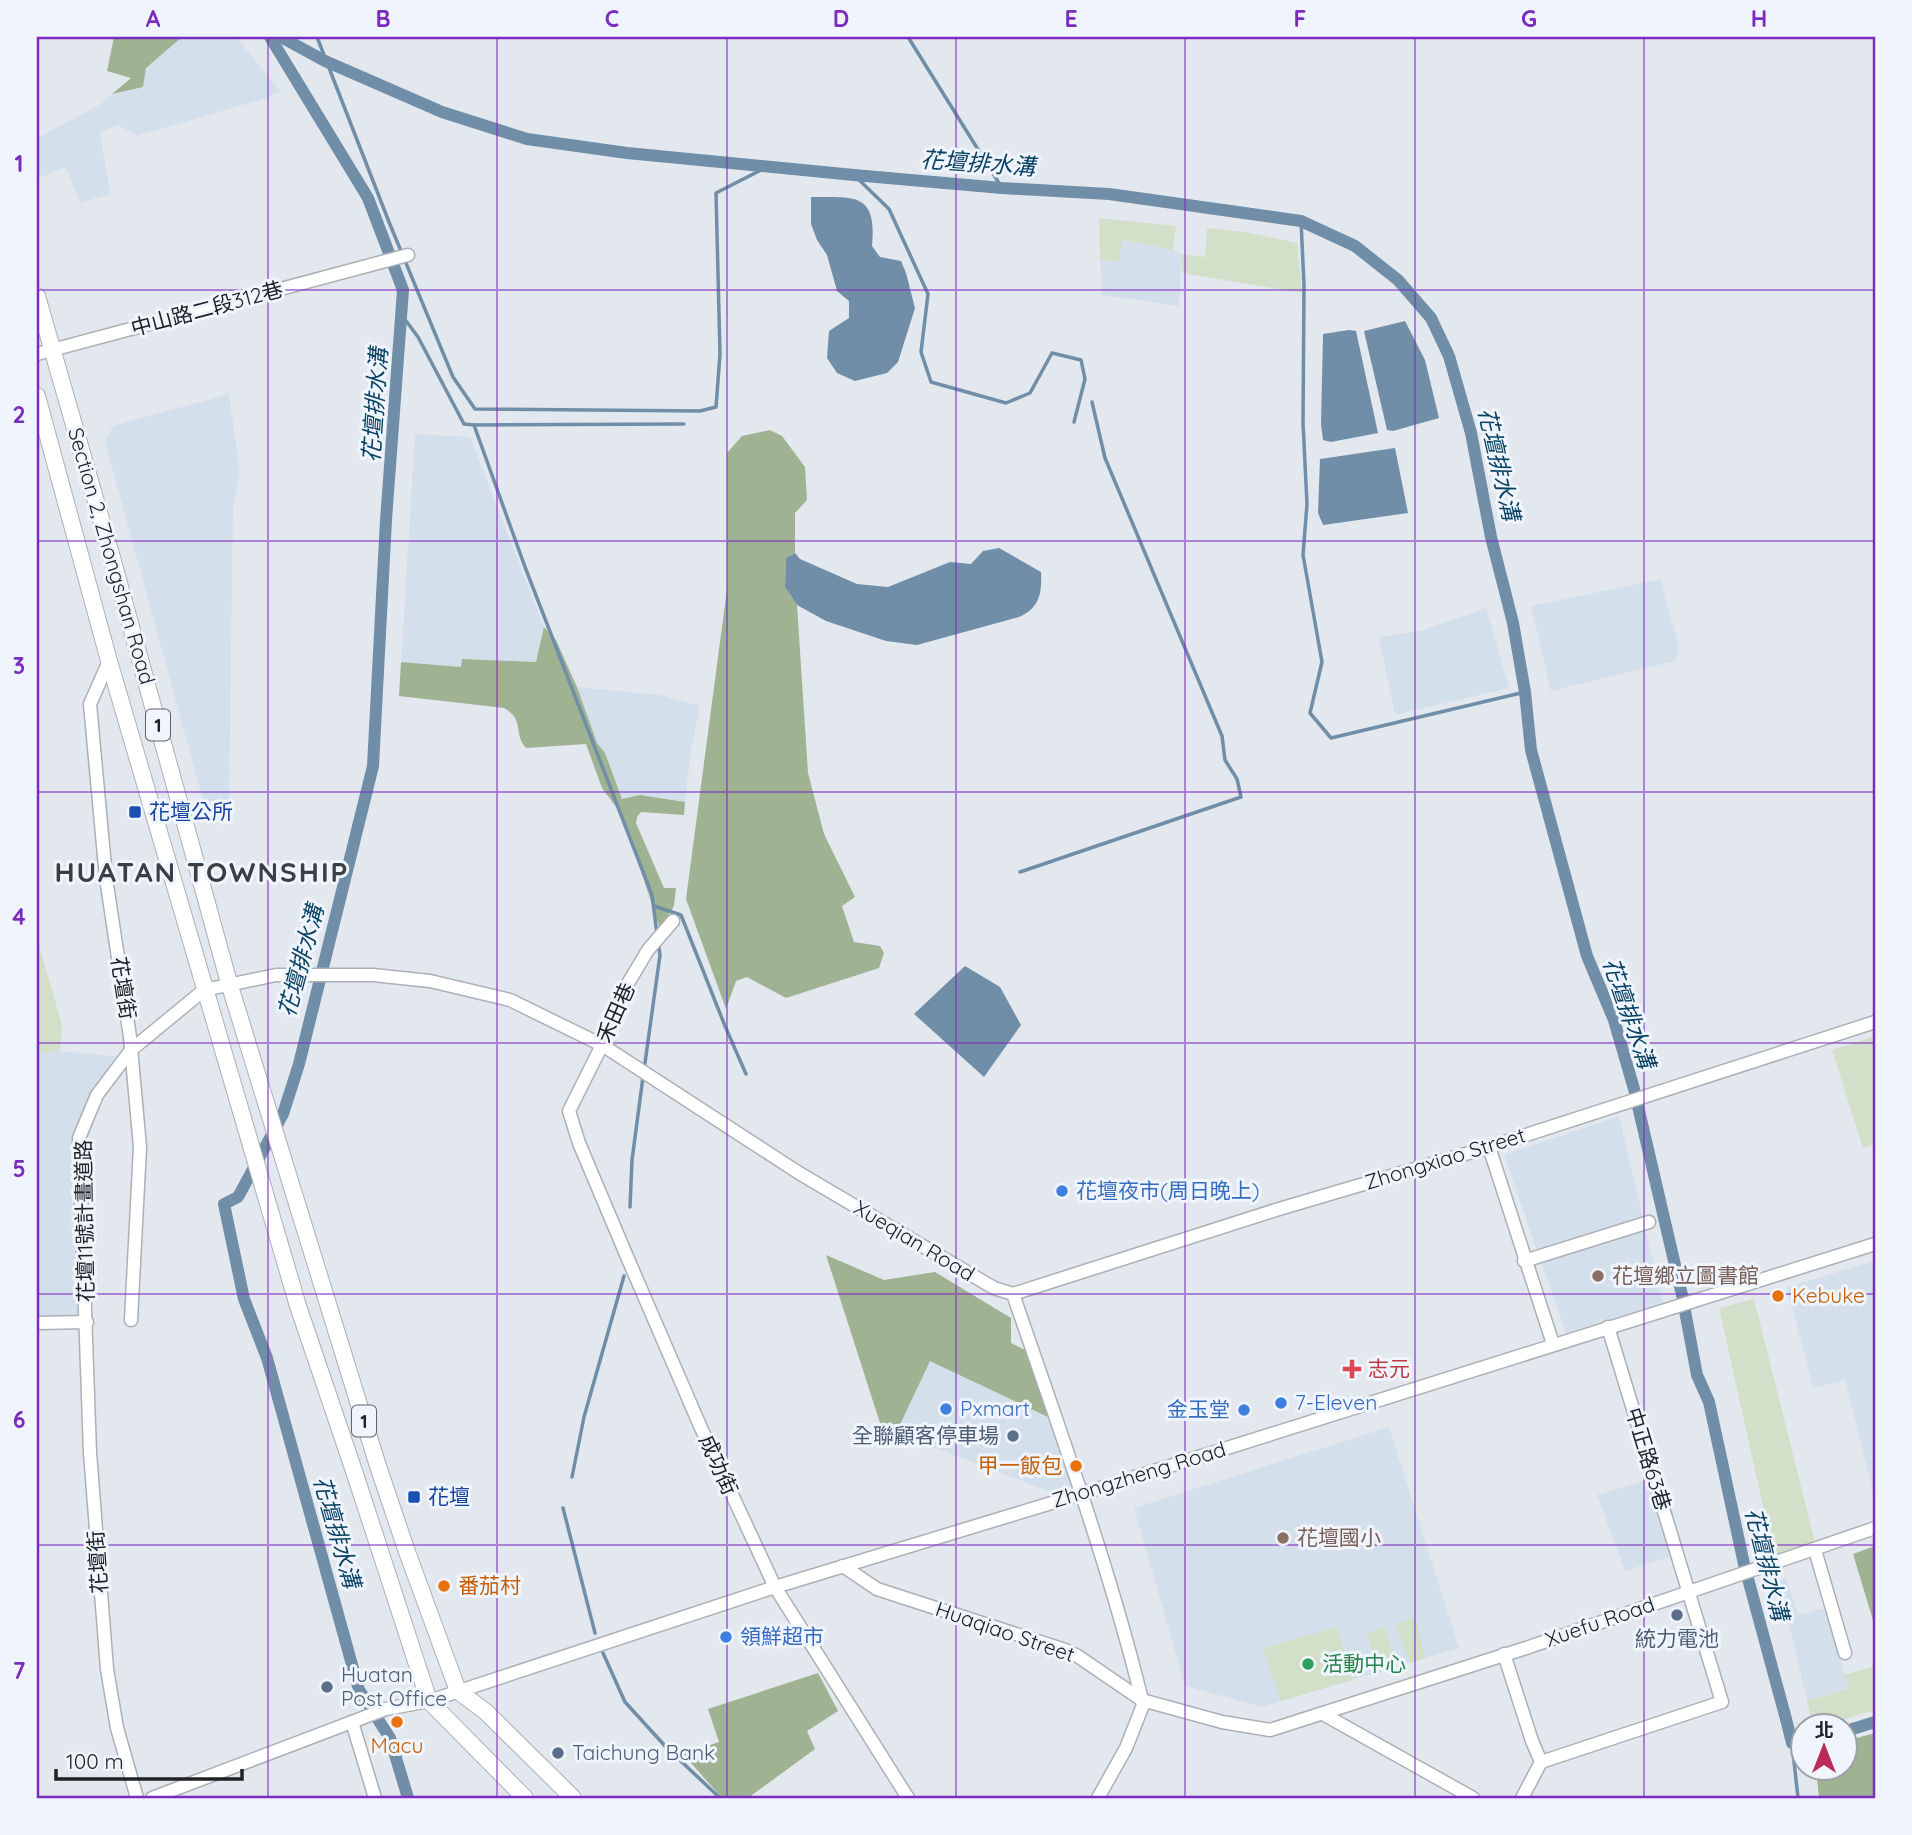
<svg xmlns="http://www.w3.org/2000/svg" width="1912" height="1835" font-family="Quicksand,'Noto Sans TC',sans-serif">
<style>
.built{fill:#d4dfec}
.green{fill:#d2e0c9}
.forest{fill:#9fb292}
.water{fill:#708ea7}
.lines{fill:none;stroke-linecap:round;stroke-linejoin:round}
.stream{stroke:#708ea7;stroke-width:3.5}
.canal{stroke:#708ea7;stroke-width:12}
.minor-casing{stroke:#abb0b7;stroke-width:15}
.major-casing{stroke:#abb0b7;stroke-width:18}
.minor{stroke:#fff;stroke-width:12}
.major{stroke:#fff;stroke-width:16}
.grid{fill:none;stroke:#7b2cbf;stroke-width:2;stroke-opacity:0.55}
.transit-dot{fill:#1a4fb4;stroke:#f0f5fd;stroke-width:2.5}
.shop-dot{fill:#3f7fe0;stroke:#f0f5fd;stroke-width:2.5}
.education-dot{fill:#8d6e63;stroke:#f0f5fd;stroke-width:2.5}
.food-dot{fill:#e8710a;stroke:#f0f5fd;stroke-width:2.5}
.health-dot{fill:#e0444e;stroke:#f0f5fd;stroke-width:2.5}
.service-dot{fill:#5c6f8a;stroke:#f0f5fd;stroke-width:2.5}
.leisure-dot{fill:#2e9e5b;stroke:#f0f5fd;stroke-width:2.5}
.labels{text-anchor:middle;stroke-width:6;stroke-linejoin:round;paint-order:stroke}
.shield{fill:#f0f5fd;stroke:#5e6166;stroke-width:2}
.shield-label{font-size:19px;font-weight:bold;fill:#202225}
.street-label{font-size:21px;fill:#202225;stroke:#f0f5fd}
.transit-label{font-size:21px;fill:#164399;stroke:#f0f5fd;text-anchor:start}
.shop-label{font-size:21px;fill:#366cbe;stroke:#f0f5fd;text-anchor:start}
.education-label{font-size:21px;fill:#785e54;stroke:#f0f5fd;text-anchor:start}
.food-label{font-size:21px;fill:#c56008;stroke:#f0f5fd;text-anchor:start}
.health-label{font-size:21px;fill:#be3a42;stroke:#f0f5fd;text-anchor:start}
.service-label{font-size:21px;fill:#4e5e75;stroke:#f0f5fd;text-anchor:start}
.leisure-label{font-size:21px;fill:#27864d;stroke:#f0f5fd;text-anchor:start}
.water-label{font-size:23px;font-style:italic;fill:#0a4264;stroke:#f0f5fd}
.district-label{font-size:28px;font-weight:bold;letter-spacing:2px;fill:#3a3f44;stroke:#f0f5fd}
.neatline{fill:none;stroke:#7b2cbf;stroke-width:2.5}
.grid-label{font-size:23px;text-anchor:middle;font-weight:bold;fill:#7b2cbf}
</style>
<rect width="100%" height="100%" fill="#e3e8ef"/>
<g class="built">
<path d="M 182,37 L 236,37 L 280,91 L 263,99 L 137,136 L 118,125 L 100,133 L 110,194 L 80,203 L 66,167 L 37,179 L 37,138 L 101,104 L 112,94 L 143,87 L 146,68 Z"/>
<path d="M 1121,240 L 1173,250 L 1182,254 L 1179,306 L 1102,295 L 1100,260 L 1119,261 Z"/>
<path d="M 229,394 L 240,473 L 233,504 L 229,816 L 209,822 L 105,442 L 113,426 Z"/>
<path d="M 415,434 L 470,437 L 544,627 L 537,662 L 462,659 L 461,667 L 401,662 Z"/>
<path d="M 1661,579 L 1679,649 L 1675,661 L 1551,691 L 1531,606 Z"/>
<path d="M 1486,608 L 1509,688 L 1395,715 L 1379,637 L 1424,630 Z"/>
<path d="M 577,687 L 660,695 L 700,706 L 691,750 L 685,802 L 640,795 L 622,799 L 605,753 L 597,743 Z"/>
<path d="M 60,1051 L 123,1057 L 85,1132 L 80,1316 L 37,1318 L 37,1053 Z"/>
<path d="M 1619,1116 L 1663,1303 L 1566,1333 L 1504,1155 Z"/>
<path d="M 1875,1261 L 1875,1501 L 1845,1380 L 1813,1388 L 1787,1287 Z"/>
<path d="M 929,1360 L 1050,1418 L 1071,1484 L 1063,1491 L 1051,1492 L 896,1433 Z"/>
<path d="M 1389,1427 L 1459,1648 L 1262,1707 L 1185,1686 L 1134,1508 Z"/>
<path d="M 1650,1479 L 1675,1555 L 1625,1571 L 1597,1495 Z"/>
<path d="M 1786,1578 L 1798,1615 L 1825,1608 L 1849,1687 L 1807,1701 L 1779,1580 Z"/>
</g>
<g class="green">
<path d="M 1099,218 L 1176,226 L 1173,250 L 1122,240 L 1119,261 L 1100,260 Z"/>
<path d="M 1207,228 L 1245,232 L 1297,243 L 1302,293 L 1182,273 L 1182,254 L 1205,257 Z"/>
<path d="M 37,938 L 62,1025 L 60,1051 L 37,1053 Z"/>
<path d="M 1875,1036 L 1875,1144 L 1863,1148 L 1832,1050 Z"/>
<path d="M 1754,1299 L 1815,1542 L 1775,1560 L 1719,1308 Z"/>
<path d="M 1415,1618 L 1426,1658 L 1411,1663 L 1395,1624 Z"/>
<path d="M 1337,1627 L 1352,1680 L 1281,1701 L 1263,1648 Z"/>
<path d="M 1385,1627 L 1396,1667 L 1378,1672 L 1367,1633 Z"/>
<path d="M 1875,1666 L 1875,1710 L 1822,1726 L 1813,1726 L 1807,1701 L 1849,1688 L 1844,1675 Z"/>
</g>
<g class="forest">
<path d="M 114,37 L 182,37 L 146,68 L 143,87 L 112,94 L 131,78 L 107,71 Z"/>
<path d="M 770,430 L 782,436 L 805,467 L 807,500 L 795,513 L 795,553 L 786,558 L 785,587 L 797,605 L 808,773 L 824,834 L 855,897 L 842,906 L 854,942 L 880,946 L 884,953 L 879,968 L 786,998 L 747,977 L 736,981 L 726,1009 L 686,899 L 727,589 L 727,453 L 742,436 Z"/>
<path d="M 544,627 L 556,640 L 577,687 L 597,743 L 605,753 L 622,799 L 640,795 L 685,802 L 684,815 L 641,812 L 637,817 L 636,823 L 664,888 L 676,888 L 674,906 L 660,929 L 623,816 L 602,788 L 586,744 L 526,748 C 513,734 525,720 504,708 L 399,696 L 401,662 L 461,667 L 462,659 L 536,662 Z"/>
<path d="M 826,1255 L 884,1280 L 935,1272 L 1011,1318 L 1011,1343 L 1029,1352 L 1050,1418 L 930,1361 L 896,1433 L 881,1426 Z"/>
<path d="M 1875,1546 L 1875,1627 L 1853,1554 Z"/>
<path d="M 818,1673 L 838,1711 L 807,1731 L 815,1749 L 748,1798 L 722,1798 L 683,1754 L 719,1742 L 708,1709 Z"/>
<path d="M 1875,1733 L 1875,1798 L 1819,1798 L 1816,1769 L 1846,1769 L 1846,1741 Z"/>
</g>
<g class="water">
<path d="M 811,197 C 855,197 877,192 872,246 L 880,257 L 901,261 L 906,273 L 915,308 L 898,362 L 887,373 L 855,381 L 837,373 L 827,358 L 829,331 L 849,318 L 849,301 L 837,291 L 827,255 L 817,240 L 811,224 Z"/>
<path d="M 1405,321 L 1425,360 L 1439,418 L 1393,431 L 1387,430 L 1364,331 Z"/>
<path d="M 1349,330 L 1356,331 L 1378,433 L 1331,442 L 1323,440 L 1321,424 L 1323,334 Z"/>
<path d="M 1395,448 L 1408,513 L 1323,525 L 1318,513 L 1320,459 Z"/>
<path d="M 999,548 L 1041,572 C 1042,593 1040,608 1019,617 L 917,645 L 886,641 L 826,621 L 797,605 L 785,587 L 786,558 L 795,553 L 800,559 L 857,584 L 888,587 L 950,562 L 971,564 L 983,551 Z"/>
<path d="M 965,966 L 1000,987 L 1021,1025 L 984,1077 L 914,1014 Z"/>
</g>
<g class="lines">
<g class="stream">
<path d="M 317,37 L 389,222 L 453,377 L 475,409 L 700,411 L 716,407 L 720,354 L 716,193 L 767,167"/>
<path d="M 908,37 L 1002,188"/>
<path d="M 854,175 L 889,209 L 928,294 L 921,352 L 931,382 L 1006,403 L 1030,393 L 1052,353 L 1081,360 L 1085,379 L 1074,422"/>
<path d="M 1301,221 L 1304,285 L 1303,423 L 1307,504 L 1303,555 L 1322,662 L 1310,713 L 1331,738 L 1525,692"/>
<path d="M 401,314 L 418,337 L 464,424 L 474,425 L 525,567 L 652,895 L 657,934"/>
<path d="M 474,425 L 684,424"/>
<path d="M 1020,872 L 1241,797 L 1237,779 L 1225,760 L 1222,736 L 1105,458 L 1092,402"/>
<path d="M 654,906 L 681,915 L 725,1026 L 746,1074"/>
<path d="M 644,1070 L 660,955 L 658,942"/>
<path d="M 630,1207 L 632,1160 L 643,1077"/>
<path d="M 572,1477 L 584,1417 L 624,1276"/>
<path d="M 563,1508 L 595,1633"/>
<path d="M 603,1653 L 625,1702 L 666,1747 L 720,1798"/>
<path d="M 1792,1743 L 1798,1798"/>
</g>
<g class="canal">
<path d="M 270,37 L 368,198 L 403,290 L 386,520 L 373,766 L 299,1064 L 283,1114 L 238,1197 L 224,1204 L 244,1299 L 267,1358 L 359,1690 L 390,1738 L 408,1798"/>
<path d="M 281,37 L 325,61 L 442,112 L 527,139 L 627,153 L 854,175 L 1002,188 L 1109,194 L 1301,221 L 1355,246 L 1398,280 L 1431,318 L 1449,356 L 1471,433 L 1491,537 L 1513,623 L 1525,692 L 1531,750 L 1587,956 L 1614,1020 L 1634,1089 L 1682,1295 L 1697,1375 L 1709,1402 L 1744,1564 L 1786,1719 L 1792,1743 L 1804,1741"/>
<path d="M 1846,1731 L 1875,1722"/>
</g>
<g class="minor-casing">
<g id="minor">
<path d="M 37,354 L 408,255"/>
<path d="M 109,661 L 90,704 L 106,878 L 130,1037 L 140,1147 L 131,1320"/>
<path d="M 673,921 L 648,950 L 615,1005 L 602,1045 L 569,1111 L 579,1143 L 625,1252 L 701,1428 L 775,1587 L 908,1798"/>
<path d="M 1489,1147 L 1553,1344"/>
<path d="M 1524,1261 L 1649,1222"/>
<path d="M 1013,1294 L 1279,1209 L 1489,1147 L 1875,1022"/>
<path d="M 37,1323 L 87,1322"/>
<path d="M 1815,1550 L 1845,1653"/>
<path d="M 843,1566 L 877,1589 L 1065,1650 L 1076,1655 L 1142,1700 L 1222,1722 L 1270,1730 L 1526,1648 L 1875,1528"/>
<path d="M 1504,1654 L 1532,1741 L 1541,1762"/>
<path d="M 1323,1714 L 1473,1798"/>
<path d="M 352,1722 L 375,1798"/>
<path d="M 1541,1762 L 1722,1702 L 1608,1327"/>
<path d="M 137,1798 L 117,1728 L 107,1669 L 90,1453 L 79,1138 L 97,1095 L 131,1050 L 204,990 L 276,975 L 373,975 L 430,981 L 510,1000 L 602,1045 L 799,1173 L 994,1288 L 1013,1294 C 1059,1428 1108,1562 1142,1700 L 1143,1705 L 1126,1748 L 1098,1798"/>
<path d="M 152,1798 L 386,1709 L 429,1701 L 775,1587 L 1081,1494 L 1875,1244"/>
<path d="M 1522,1798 L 1541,1762"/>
</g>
</g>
<g class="major-casing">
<g id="major">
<path d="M 37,296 L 111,554 L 229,983 L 377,1463 L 406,1549 L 458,1691 L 486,1712 L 573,1798"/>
<path d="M 37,396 L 109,661 L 298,1306 L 354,1471 L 429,1701 L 525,1798"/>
</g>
</g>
<use href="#minor" class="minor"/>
<use href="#major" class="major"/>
</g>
<path class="grid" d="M 268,37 L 268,1798M 497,37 L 497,1798M 727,37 L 727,1798M 956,37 L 956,1798M 1185,37 L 1185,1798M 1415,37 L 1415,1798M 1644,37 L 1644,1798M 37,290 L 1875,290M 37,541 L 1875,541M 37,792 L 1875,792M 37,1043 L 1875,1043M 37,1294 L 1875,1294M 37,1545 L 1875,1545"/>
<g class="transit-dot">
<rect x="128" y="805" width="14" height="14" rx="3.5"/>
<rect x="407" y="1490" width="14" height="14" rx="3.5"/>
</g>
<g class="shop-dot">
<circle cx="1062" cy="1191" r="7"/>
<circle cx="1281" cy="1403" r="7"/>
<circle cx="946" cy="1409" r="7"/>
<circle cx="1244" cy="1410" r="7"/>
<circle cx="726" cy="1637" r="7"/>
</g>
<g class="education-dot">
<circle cx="1598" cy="1276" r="7"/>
<circle cx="1283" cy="1538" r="7"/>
</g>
<g class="food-dot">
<circle cx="1778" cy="1296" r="7"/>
<circle cx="1076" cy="1466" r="7"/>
<circle cx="444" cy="1586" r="7"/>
<circle cx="397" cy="1722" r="7"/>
</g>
<path class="health-dot" d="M1348.5 1358.5h7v7h7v7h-7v7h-7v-7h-7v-7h7z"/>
<g class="service-dot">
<circle cx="1013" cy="1436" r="7"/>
<circle cx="1677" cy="1615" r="7"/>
<circle cx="327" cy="1687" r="7"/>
<circle cx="558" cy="1753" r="7"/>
</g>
<circle class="leisure-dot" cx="1308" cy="1664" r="7"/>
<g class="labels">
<g class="shield">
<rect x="146" y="709.5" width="24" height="31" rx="5"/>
<rect x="352" y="1405.5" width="24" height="31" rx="5"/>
</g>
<g class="shield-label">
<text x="158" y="732">1</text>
<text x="364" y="1428">1</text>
</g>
<g class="street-label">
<text transform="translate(207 309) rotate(-15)" y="7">中山路二段312巷</text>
<text transform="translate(111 556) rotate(74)" y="7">Section 2, Zhongshan Road</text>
<text transform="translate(123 988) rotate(81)" y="7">花壇街</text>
<text transform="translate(616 1013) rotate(-66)" y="7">禾田巷</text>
<text transform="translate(1445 1159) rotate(-17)" y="7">Zhongxiao Street</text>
<text transform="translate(85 1221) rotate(-91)" y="7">花壇11號計畫道路</text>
<text transform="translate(914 1241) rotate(31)" y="7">Xueqian Road</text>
<text transform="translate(1648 1459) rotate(73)" y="7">中正路63巷</text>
<text transform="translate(718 1465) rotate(66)" y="7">成功街</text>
<text transform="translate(1139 1475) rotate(-17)" y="7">Zhongzheng Road</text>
<text transform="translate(98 1562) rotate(-94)" y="7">花壇街</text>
<text transform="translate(1600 1622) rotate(-19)" y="7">Xuefu Road</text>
<text transform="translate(1005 1632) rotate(19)" y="7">Huaqiao Street</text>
</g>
<g class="transit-label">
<text x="149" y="819">花壇公所</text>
<text x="428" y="1504">花壇</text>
</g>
<g class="shop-label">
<text x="1076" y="1198">花壇夜市(周日晚上)</text>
<text x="1295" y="1410">7-Eleven</text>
<text x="960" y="1416">Pxmart</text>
<text x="1230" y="1417" text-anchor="end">金玉堂</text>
<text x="740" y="1644">領鮮超市</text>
</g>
<g class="education-label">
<text x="1612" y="1283">花壇鄉立圖書館</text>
<text x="1297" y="1545">花壇國小</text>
</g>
<g class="food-label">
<text x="1792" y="1303">Kebuke</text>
<text x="1062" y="1473" text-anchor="end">甲一飯包</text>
<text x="458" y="1593">番茄村</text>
<text x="397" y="1753" text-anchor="middle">Macu</text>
</g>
<g class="health-label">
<text x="1368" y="1376">志元</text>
</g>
<g class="service-label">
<text x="999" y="1443" text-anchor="end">全聯顧客停車場</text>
<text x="1677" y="1646" text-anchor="middle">統力電池</text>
<text x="341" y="1682">Huatan<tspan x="341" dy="24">Post Office</tspan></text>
<text x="572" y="1760">Taichung Bank</text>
</g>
<g class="leisure-label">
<text x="1322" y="1671">活動中心</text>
</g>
<g class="water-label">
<text transform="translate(978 163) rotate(4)" y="8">花壇排水溝</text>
<text transform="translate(375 405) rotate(-86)" y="8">花壇排水溝</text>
<text transform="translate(1499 464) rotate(77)" y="8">花壇排水溝</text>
<text transform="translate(301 961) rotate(-75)" y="8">花壇排水溝</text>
<text transform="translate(1629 1013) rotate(71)" y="8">花壇排水溝</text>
<text transform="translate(337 1532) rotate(74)" y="8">花壇排水溝</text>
<text transform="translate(1767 1564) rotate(76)" y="8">花壇排水溝</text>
</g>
<g class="district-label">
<text x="202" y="882">HUATAN TOWNSHIP</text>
</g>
</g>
<rect width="1912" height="1835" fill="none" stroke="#f0f5fd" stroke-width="77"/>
<g transform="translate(1824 1747)"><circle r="33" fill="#f0f5fd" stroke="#9da1a7" stroke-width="2"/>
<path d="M0-5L12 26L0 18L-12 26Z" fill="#ba2b57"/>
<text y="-10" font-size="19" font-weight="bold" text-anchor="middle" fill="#202225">北</text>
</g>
<path d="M56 1769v10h186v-10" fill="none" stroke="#202225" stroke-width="3.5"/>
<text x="66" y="1769" font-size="21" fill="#202225" stroke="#f0f5fd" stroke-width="5" paint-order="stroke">100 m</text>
<rect x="38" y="38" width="1836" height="1759" class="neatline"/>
<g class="grid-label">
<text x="153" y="27">A</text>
<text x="383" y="27">B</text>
<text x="612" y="27">C</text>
<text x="841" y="27">D</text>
<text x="1071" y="27">E</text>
<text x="1300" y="27">F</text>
<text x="1529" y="27">G</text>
<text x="1759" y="27">H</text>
<text x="19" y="172">1</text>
<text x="19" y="423">2</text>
<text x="19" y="674">3</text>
<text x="19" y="925">4</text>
<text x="19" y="1177">5</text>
<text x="19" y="1428">6</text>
<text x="19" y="1679">7</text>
</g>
</svg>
